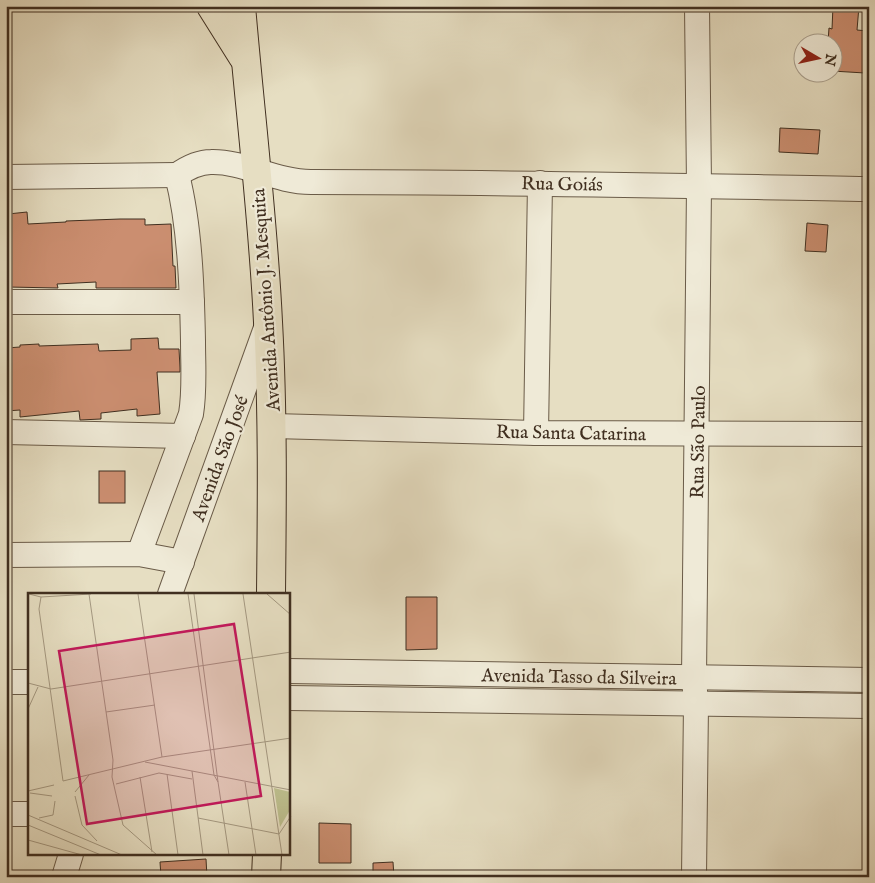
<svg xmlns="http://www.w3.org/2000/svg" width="875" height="883" font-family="'IM FELL English',serif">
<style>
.building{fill:#cb8e70;stroke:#402f20}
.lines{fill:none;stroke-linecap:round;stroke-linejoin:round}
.minor-casing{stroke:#6a5b48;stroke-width:26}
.major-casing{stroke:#402f20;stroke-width:30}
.minor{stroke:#efead7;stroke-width:24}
.major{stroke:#e6dec2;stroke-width:28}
.labels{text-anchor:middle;stroke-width:4.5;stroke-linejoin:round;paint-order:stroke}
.street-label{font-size:19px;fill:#402f20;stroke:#efead7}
.inset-road{fill:none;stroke:#a49881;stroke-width:1}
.view{fill:#c2185b;fill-opacity:0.15;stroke:#c2185b;stroke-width:2.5}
.inset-edge{fill:none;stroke:#402f20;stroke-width:2.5}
</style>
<rect width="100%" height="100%" fill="#e6dec2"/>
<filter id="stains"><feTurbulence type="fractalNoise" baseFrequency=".004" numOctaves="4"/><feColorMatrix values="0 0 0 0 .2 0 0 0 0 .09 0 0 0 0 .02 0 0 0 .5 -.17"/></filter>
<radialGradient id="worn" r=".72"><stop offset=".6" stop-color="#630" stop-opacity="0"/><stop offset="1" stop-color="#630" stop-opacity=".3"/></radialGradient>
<g class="building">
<path d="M 833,6 L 859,6 L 857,30 L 868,31 L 865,73 L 832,71 L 832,42 L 828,42 L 829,28 L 832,29 Z"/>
<path d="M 780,128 L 820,130 L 818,154 L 779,152 Z"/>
<path d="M 27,212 L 28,224 L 66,222 L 66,221 L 120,219 L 145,219 L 145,225 L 171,224 L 173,266 L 175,266 L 176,288 L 96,288 L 96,282 L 57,284 L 58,288 L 8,287 L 9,260 L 11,260 L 8,214 Z"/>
<path d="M 807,223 L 828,225 L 826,252 L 805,251 Z"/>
<path d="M 158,338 L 159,349 L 179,349 L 180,368 L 180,372 L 157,372 L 160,414 L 137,416 L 137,409 L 101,413 L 101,419 L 80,420 L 79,411 L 20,417 L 20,410 L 6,411 L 6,348 L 20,347 L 20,345 L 39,344 L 39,346 L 98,344 L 99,351 L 131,350 L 131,339 Z"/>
<rect x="99" y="471" width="26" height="32"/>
<path d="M 406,597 L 437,597 L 437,649 L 406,650 Z"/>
<path d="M 319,823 L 351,824 L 351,863 L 319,863 Z"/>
<path d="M 206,859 L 207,877 L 161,877 L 160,862 Z"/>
<path d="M 393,862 L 394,877 L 373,877 L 373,863 Z"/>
</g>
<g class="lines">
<g class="minor-casing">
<g id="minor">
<path d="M 177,175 C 187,168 198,162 211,162 C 243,161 276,182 311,182 C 497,182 683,186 869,189"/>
<path d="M 6,177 L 177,175"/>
<path d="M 6,302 L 192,302"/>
<path d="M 273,426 L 536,433 L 869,434"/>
<path d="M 6,432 L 183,436"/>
<path d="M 536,433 L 540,183"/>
<path d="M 139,554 L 191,414 C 195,390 193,365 193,341 C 192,288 190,226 177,175"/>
<path d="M 6,555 L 139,554 L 182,562"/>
<path d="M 170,594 L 267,325"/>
<path d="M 289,671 L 869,680"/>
<path d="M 6,682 L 29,682"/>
<path d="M 289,698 L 869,706"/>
<path d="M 6,814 L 29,814"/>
<path d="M 64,877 L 71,854"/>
<path d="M 694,877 L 696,704 L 694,678 L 699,186 L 697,6"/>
</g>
</g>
<g class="major-casing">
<g id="major">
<path d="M 211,6 L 243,57"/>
<path d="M 241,6 C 250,112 263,217 268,322 C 273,413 272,503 271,594"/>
<path d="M 266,877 L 267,854"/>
</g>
</g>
<use href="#minor" class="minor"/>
<use href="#major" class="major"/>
</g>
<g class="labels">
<g class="street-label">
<text transform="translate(562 183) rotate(1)" y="7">Rua Goiás</text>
<text transform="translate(265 300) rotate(-94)" y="7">Avenida Antônio J. Mesquita</text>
<text transform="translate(571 432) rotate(1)" y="7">Rua Santa Catarina</text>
<text transform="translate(697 442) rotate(-89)" y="7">Rua São Paulo</text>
<text transform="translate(219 458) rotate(-70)" y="7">Avenida São José</text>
<text transform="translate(579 676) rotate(1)" y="7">Avenida Tasso da Silveira</text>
</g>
</g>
<g transform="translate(28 593)">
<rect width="262" height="262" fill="#e6dec2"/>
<path d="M 246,195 L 262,199 L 262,217 L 252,234 Z" fill="#bdbf8e"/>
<path class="inset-road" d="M 1,1 L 13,4 L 63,1M 61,1 L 85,167 L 84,184 L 95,232 L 129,262M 110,1 L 134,164M 160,1 L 186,182 L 190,189 L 201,262M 166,1 L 190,189M 215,1 L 254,262M 239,1 L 263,22M 13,4 L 11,16 L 35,188M 0,90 L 23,96 L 263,59M 0,116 L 10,94M 78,119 L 127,112M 117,169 L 263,197M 164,178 L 175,262M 139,181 L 150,262M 112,184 L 124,259M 35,188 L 134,164 L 263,145M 217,189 L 228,262M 88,191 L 131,180 L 164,186M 0,198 L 26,192M 47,199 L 61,182M 2,200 L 24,203M 47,203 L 54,232 L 69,248M 0,222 L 94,262M 11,225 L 25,222 L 27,208M 170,225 L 251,241 L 263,223M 0,232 L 73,262M 0,247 L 54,262"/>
<path class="view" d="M 206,31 L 233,203 L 59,231 L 31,58 Z"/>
<rect width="262" height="262" class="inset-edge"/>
</g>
<rect width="875" height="883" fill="none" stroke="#e6dec2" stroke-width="25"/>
<rect x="8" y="8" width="860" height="868" fill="none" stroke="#402f20" stroke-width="2.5"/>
<rect x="12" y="12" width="850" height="858" fill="none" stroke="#402f20"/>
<g transform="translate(818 58) rotate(99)"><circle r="24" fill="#efead7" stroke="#a99f8e"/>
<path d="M0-4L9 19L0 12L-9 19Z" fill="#8f2418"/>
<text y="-8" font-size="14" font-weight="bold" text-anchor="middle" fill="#402f20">N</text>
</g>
<rect width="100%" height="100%" filter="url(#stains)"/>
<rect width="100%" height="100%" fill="url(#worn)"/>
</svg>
